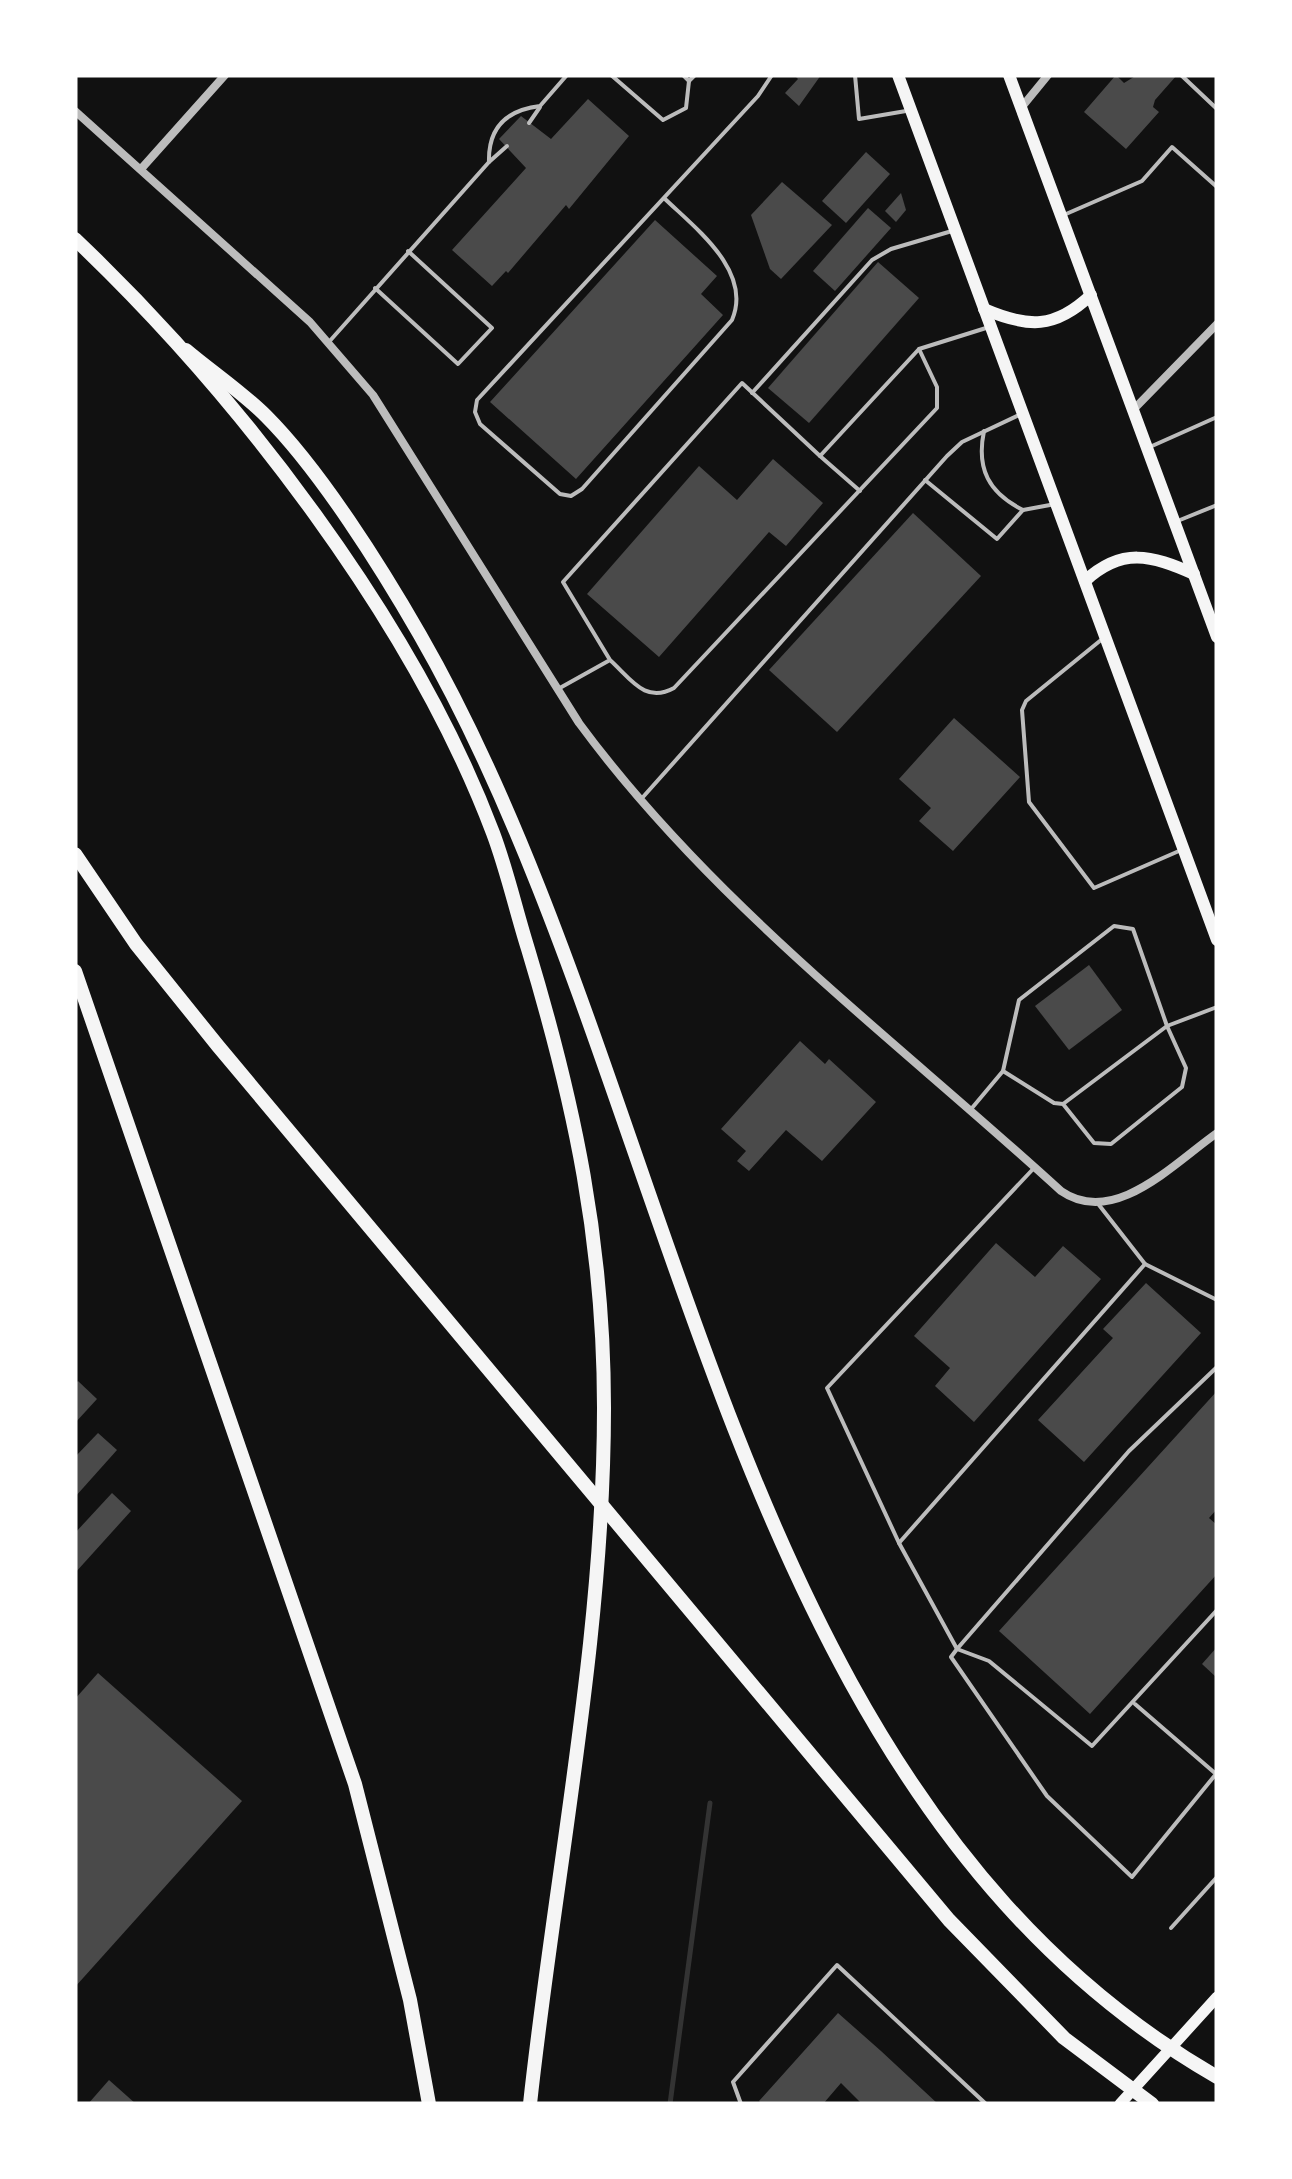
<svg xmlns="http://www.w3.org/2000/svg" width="1292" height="2179" font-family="Quicksand,sans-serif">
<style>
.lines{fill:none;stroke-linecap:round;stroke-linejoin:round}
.stream{stroke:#333;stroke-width:5}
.building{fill:#4a4a4a}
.service{stroke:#bcbcbc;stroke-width:4}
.minor{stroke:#bcbcbc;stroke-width:8}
.secondary{stroke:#f5f5f5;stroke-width:11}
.primary{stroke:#f5f5f5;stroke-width:12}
.motorway{stroke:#f5f5f5;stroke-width:14}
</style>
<rect width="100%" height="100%" fill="#111"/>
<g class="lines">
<path class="stream" d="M 670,2104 L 710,1803"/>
</g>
<g class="building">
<path d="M 794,75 L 821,75 L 799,106 L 785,93 L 798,79 Z"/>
<path d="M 1116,75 L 1124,83 L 1137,75 L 1177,75 L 1155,100 L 1153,107 L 1159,112 L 1126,149 L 1084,112 Z"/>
<path d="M 588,99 L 629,136 L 569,209 L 566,205 L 508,273 L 506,271 L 492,286 L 452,250 L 526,168 L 499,139 L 521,116 L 551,139 Z"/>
<path d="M 866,152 L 890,174 L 846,223 L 822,201 Z"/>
<path d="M 782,182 L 832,225 L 781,279 L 770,269 L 751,215 Z"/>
<path d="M 901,193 L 906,210 L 896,222 L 885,211 Z"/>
<path d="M 868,208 L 891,228 L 835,291 L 813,271 Z"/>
<path d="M 655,220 L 717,276 L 701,294 L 723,315 L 576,479 L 490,402 Z"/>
<path d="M 878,262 L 919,298 L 809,423 L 768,388 Z"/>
<path d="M 773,459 L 823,503 L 786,546 L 769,532 L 659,657 L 587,594 L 699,466 L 737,500 Z"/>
<path d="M 913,513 L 981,576 L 837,732 L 769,670 Z"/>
<path d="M 954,718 L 1020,777 L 953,851 L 919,821 L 931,808 L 899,779 Z"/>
<path d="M 1089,965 L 1122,1010 L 1069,1050 L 1035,1006 Z"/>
<path d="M 800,1041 L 825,1064 L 829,1059 L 876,1102 L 822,1161 L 786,1130 L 749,1171 L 737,1161 L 746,1151 L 721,1129 Z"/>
<path d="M 996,1243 L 1035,1277 L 1063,1246 L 1101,1279 L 974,1422 L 935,1386 L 950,1368 L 914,1336 Z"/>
<path d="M 1146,1283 L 1201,1333 L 1084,1462 L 1038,1420 L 1113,1338 L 1103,1329 Z"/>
<path d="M 78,1381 L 97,1399 L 75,1423 L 75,1384 Z"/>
<path d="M 1217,1391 L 1217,1509 L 1209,1518 L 1217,1525 L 1217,1574 L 1090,1714 L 999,1631 Z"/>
<path d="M 98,1433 L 117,1450 L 75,1497 L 75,1457 Z"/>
<path d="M 112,1493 L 131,1511 L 75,1573 L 75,1533 Z"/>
<path d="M 1217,1647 L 1217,1678 L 1202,1664 Z"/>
<path d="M 98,1673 L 242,1801 L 75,1987 L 75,1699 Z"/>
<path d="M 838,2013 L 881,2051 L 938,2104 L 862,2104 L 841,2083 L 823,2104 L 762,2104 L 759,2101 Z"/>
<path d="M 109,2080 L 136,2104 L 88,2104 Z"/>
</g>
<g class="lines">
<g class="service">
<path d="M 611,75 L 663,120 L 686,108 L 689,81"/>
<path d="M 683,75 L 689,81 L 695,75"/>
<path d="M 855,75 L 859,119 L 906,111"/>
<path d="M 1181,75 L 1217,109"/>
<path d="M 529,123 L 540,107"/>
<path d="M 489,162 L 507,146"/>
<path d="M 664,198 C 695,228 753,271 732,320 L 582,489 L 571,496 L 560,494 L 480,424 L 475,412 L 477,400 L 758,96 L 772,75"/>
<path d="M 1066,214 L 1142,181 L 1172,147 L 1217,187"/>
<path d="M 375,288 L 458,364 L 492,328 L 408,251"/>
<path d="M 328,343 L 489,162 C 488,127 507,110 540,106 L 567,75"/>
<path d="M 919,349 L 986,328"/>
<path d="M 752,393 L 872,260 L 891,249 L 952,231"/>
<path d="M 984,431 C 976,469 989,493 1023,510"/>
<path d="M 1152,446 L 1217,417"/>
<path d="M 820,456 L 860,491"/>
<path d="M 925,480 L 997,539 L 1023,510 L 1050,505"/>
<path d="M 1180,520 L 1217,505"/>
<path d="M 1101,640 L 1026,701 L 1022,710 L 1029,802 L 1094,888 L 1179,851"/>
<path d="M 558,689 L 610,660 C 631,679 645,704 674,688 L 937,408 L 937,387 L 919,349 L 820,456 L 742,383 L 563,582 L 610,660"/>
<path d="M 643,797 L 947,456 L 962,442 L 1019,415"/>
<path d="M 1003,1071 L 1054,1103 L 1063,1104 L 1094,1143 L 1111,1144 L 1182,1087 L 1186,1068 L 1167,1026 L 1063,1104"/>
<path d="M 972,1108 L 1003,1071 L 1019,1000 L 1114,926 L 1133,929 L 1167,1026 L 1217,1007"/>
<path d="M 1034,1168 L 827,1388 L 899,1543 L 1145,1264"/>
<path d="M 1099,1205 L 1145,1264 L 1217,1300"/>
<path d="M 899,1543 L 957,1649 L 1129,1451 L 1217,1367"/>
<path d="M 1135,1704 L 1216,1774 L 1132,1877 L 1047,1796 L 951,1657 L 957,1649 L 989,1661 L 1092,1746 L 1217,1610"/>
<path d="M 1171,1928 L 1217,1877"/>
<path d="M 741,2104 L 733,2082 L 837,1965 L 986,2104"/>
</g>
<g class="minor">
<path d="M 1021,108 L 1048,75"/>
<path d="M 75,111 L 310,322 L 373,395 L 579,723 C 713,905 896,1040 1061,1191 C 1114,1228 1174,1163 1217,1133"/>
<path d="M 141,169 L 225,75"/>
<path d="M 1133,410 L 1217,324"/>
</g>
<path class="secondary" d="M 1120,2104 L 1217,1997"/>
<g class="primary">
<path d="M 898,75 L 1217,940"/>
<path d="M 1009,75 L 1217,637"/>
<path d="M 984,309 C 1028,328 1055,329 1091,295"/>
<path d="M 1085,581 C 1122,547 1151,555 1194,574"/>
</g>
<g class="motorway">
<path d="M 75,239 C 238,394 413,621 493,833 C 507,870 516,911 528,949 C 575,1105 604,1244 604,1408 C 604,1640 555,1873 530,2104"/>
<path d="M 186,350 C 212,372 242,392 266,416 C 320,470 381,567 420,635 C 684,1094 720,1790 1217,2077"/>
<path d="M 75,854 L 136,944 L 218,1046 L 949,1920 L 1064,2038 L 1152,2104"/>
<path d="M 75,971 L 355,1784 L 410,2000 L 429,2104"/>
</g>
</g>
<rect width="1292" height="2179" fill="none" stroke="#ffffff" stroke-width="155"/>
</svg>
